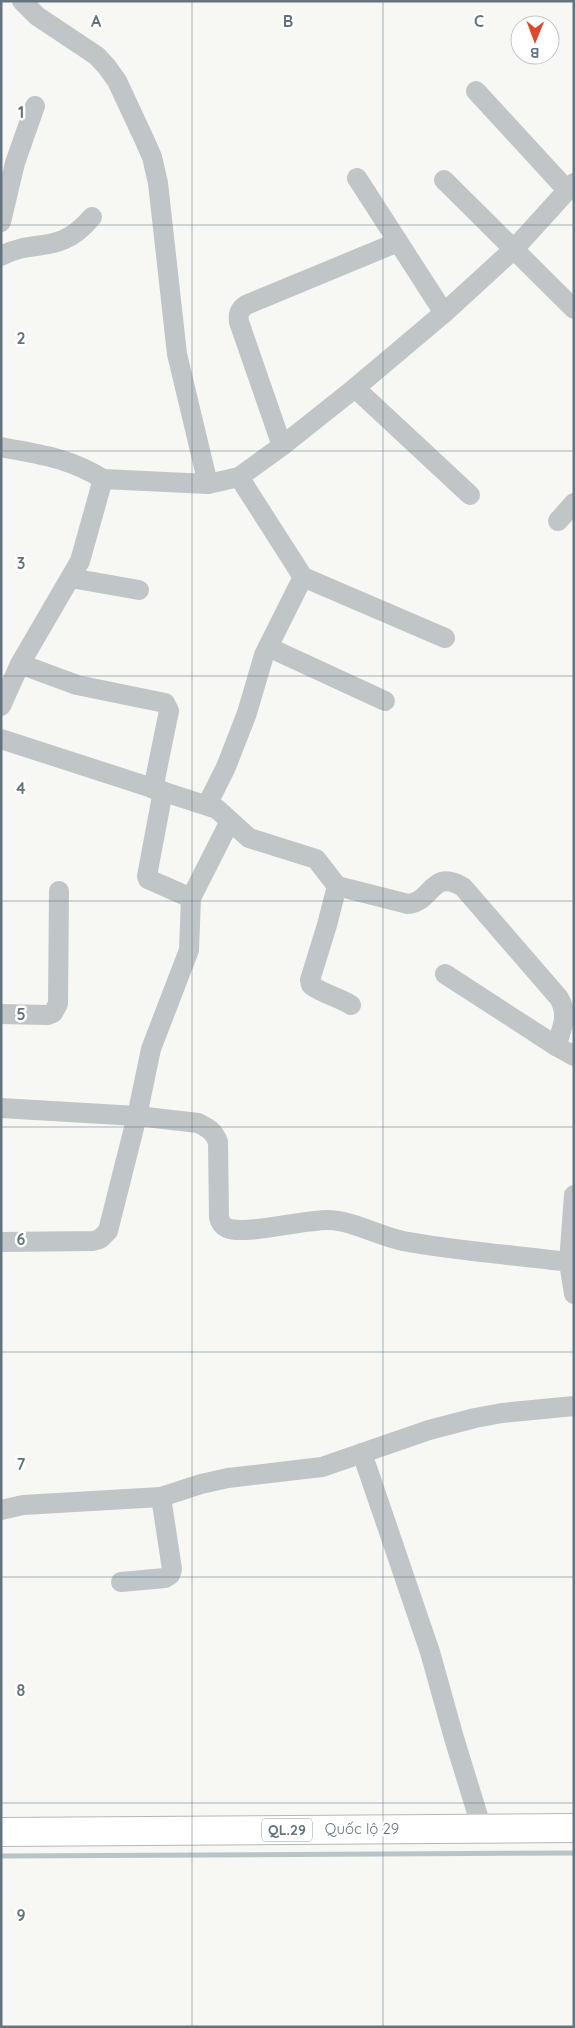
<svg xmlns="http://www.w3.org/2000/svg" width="575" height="2028" font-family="Quicksand,sans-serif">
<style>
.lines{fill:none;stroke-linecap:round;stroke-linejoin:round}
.stream{stroke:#b7c5c8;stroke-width:5}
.highway-casing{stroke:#b4b8bb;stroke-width:30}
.minor{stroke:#c0c5c8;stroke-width:20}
.highway{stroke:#fff;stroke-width:28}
.grid{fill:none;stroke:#62757f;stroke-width:1;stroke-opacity:0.55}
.labels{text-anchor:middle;stroke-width:5;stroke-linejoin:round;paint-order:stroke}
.shield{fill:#fff;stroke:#919ea5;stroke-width:1}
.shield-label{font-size:14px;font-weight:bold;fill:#62757f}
.street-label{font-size:15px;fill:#62757f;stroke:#fff}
.grid-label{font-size:16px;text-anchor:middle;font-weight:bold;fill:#62757f;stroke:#fff;stroke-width:5;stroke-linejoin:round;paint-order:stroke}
</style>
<rect width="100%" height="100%" fill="#f7f7f4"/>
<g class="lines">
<path class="stream" d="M 1,1856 L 574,1853"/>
<g class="highway-casing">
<path id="highway" d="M 1,1832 L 574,1828"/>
</g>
<g class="minor">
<path d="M 22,1 L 37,16 L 97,56 L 107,67 L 117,81 L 145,141 L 152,157 L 158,183 L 177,354 L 208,484"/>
<path d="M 476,91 L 567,190"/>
<path d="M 357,178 L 444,313"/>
<path d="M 444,180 L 574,309"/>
<path d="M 1,222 L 15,163 L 35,106"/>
<path d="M 1,256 C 37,237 58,257 92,217"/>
<path d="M 355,388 L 470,495"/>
<path d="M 282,446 L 239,322 C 238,314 239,310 246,305 L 398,242"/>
<path d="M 1,447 C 41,455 67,457 103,479"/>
<path d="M 239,477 L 303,577 L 445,638"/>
<path d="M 558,521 L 574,503"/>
<path d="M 71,578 L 139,590"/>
<path d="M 268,647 L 385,701"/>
<path d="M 20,664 L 77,685 L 165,703 L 169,711 L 153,789"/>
<path d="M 1,706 L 20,664 L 80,561 L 103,479 L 208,484 L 239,477 L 282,446 L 355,388 L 444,313 L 515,248 L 574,183"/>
<path d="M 1,739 L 217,809 L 249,838 L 316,859 L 337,886 L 408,904 C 433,902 431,868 463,887 L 559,998 C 569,1015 562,1029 556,1046"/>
<path d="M 163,791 L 147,876 L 148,879 L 191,898"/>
<path d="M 207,805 L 226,767 L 247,713 L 264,655 L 303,577"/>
<path d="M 337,886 L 327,925 L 310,980 L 311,985 C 323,994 338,997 351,1005"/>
<path d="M 445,974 L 556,1046 L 574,1056"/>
<path d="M 1,1014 L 48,1015 L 53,1013 L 58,1004 L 59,891"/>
<path d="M 1,1108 L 137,1116 L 198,1123 C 208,1128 214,1131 218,1142 L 219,1217 C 220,1222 222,1226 227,1228 C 245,1236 305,1219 329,1220 C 354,1221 378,1236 403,1241 C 457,1251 514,1255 569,1262"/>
<path d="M 574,1195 L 569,1262 L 574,1294"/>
<path d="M 1,1242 L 93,1241 L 100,1239 L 108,1231 L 137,1116 L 151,1049 L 189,950 L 191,898 L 230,821"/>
<path d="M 362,1453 L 430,1652 L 454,1738 L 482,1829"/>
<path d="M 1,1510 L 23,1505 L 161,1497 L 201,1484 L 228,1478 L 322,1467 L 429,1430 L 475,1418 L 502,1413 L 574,1406"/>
<path d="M 121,1582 L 165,1578 L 170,1575 L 172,1569 L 161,1497"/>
</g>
<use href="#highway" class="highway"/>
</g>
<path class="grid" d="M 192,1 L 192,2027M 383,1 L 383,2027M 1,225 L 574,225M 1,451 L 574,451M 1,676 L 574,676M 1,901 L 574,901M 1,1127 L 574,1127M 1,1352 L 574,1352M 1,1577 L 574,1577M 1,1803 L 574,1803"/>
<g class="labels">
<rect class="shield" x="262" y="1818.5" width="50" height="23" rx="4"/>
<g class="shield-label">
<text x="287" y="1835">QL.29</text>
</g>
<g class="street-label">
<text x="362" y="1834">Quốc lộ 29</text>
</g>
</g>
<g class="grid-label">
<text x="96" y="27">A</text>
<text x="288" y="27">B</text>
<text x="479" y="27">C</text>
<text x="21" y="118">1</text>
<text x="21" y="344">2</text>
<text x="21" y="569">3</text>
<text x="21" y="794">4</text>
<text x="21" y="1020">5</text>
<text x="21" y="1245">6</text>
<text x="21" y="1470">7</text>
<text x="21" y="1696">8</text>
<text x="21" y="1921">9</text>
</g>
<rect width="575" height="2028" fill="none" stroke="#62757f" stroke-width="5"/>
<g transform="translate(535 40) rotate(181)"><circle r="24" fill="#ffffff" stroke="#c0c8cc"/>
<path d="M0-4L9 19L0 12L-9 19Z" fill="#e1472a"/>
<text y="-8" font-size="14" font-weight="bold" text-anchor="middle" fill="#62757f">B</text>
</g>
</svg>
